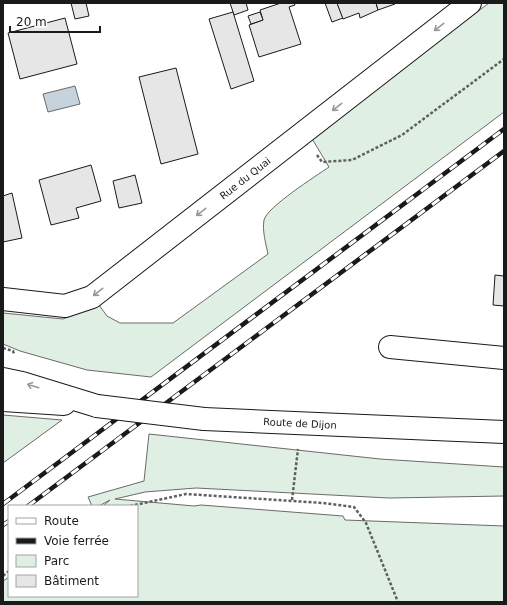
<svg xmlns="http://www.w3.org/2000/svg" width="507" height="605" font-family="'DejaVu Sans',sans-serif">
<style>
.green{fill:#e0efe3;stroke:#6a6a6a}
.water{fill:#c6d2dc;stroke:#6a6a6a}
.building{fill:#e6e6e6;stroke:#1a1a1a}
.lines{fill:none;stroke-linecap:round;stroke-linejoin:round}
.street-casing{stroke:#1a1a1a;stroke-width:24}
.primary-casing{stroke:#1a1a1a;stroke-width:24}
.path{stroke:#5f5f5f;stroke-width:2.5;stroke-dasharray:3 2;stroke-linecap:butt}
.street{stroke:#fff;stroke-width:22}
.primary{stroke:#fff;stroke-width:22}
.rail-casing{stroke:#1a1a1a;stroke-width:4.5}
.rail{stroke:#fff;stroke-width:3;stroke-dasharray:9;stroke-linecap:butt}
.primary-bridge-casing{stroke:#1a1a1a;stroke-width:24;stroke-linecap:butt}
.primary-bridge{stroke:#fff;stroke-width:22}
.oneway{stroke:#989898}
.labels{text-anchor:middle;stroke-width:3;stroke-linejoin:round;paint-order:stroke}
.street-label{font-size:10px;fill:#1a1a1a;stroke:#fff}
</style>
<rect width="100%" height="100%" fill="#fff"/>
<g class="green">
<path d="M 489,3 L 504,3 L 504,112 L 151,377 L 87,370 L 20,351 L 3,344 L 3,313 L 63,319 L 99,305 L 107,316 L 120,323 L 173,323 L 268,254 C 266,244 262,231 264,220 C 267,207 316,176 329,167 L 311,137 Z"/>
<path d="M 3,415 L 62,420 L 3,463 Z"/>
<path d="M 149,434 L 380,459 L 504,467 L 504,496 L 389,498 L 196,488 L 145,492 L 115,499 L 194,506 L 201,505 L 343,516 L 345,520 L 504,526 L 504,602 L 3,602 L 3,581 L 9,577 L 9,596 L 137,596 L 137,506 L 103,506 L 110,500 L 99,506 L 92,506 L 88,497 L 144,481 Z"/>
</g>
<path class="water" d="M 75,86 L 80,104 L 48,112 L 43,94 Z"/>
<g class="building">
<path d="M 71,3 L 86,3 L 89,16 L 75,19 Z"/>
<path d="M 230,3 L 246,3 L 248,10 L 234,15 Z"/>
<path d="M 281,3 L 294,3 L 295,5 L 289,7 L 301,44 L 259,57 L 249,25 L 263,20 L 260,10 Z"/>
<path d="M 325,3 L 337,3 L 343,18 L 332,22 Z"/>
<path d="M 337,3 L 376,3 L 378,10 L 360,18 L 359,13 L 343,19 Z"/>
<path d="M 376,3 L 395,3 L 395,4 L 378,10 Z"/>
<path d="M 233,12 L 254,81 L 231,89 L 209,19 Z"/>
<path d="M 260,12 L 263,20 L 251,24 L 248,16 Z"/>
<path d="M 65,18 L 77,64 L 20,79 L 8,33 Z"/>
<path d="M 176,68 L 198,154 L 161,164 L 139,77 Z"/>
<path d="M 91,165 L 101,201 L 76,208 L 79,218 L 51,225 L 39,180 Z"/>
<path d="M 135,175 L 142,203 L 119,208 L 113,181 Z"/>
<path d="M 12,193 L 22,238 L 3,242 L 3,196 Z"/>
<path d="M 495,275 L 504,276 L 504,306 L 493,305 Z"/>
</g>
<g class="lines">
<g class="street-casing">
<g id="street">
<path d="M 3,299 L 65,306 L 92,297 L 470,3"/>
<path d="M 390,347 L 504,358"/>
</g>
</g>
<g class="primary-casing">
<g id="primary">
<path d="M 3,379 L 22,383 L 97,406"/>
<path d="M 3,400 L 64,404"/>
<path d="M 204,419 L 504,432"/>
</g>
</g>
<g class="path">
<path d="M 317,155 L 322,162 L 352,160 L 402,135 L 504,59"/>
<path d="M 3,348 L 13,351 L 14,354"/>
<path d="M 292,500 L 298,449"/>
<path d="M 130,506 L 186,494 L 323,503 L 354,507 L 366,523 L 398,602"/>
<path d="M 3,576 L 9,571"/>
</g>
<use href="#street" class="street"/>
<use href="#primary" class="primary"/>
<g class="rail-casing">
<g id="rail">
<path d="M 3,504 L 504,129"/>
<path d="M 28,506 L 504,151"/>
<path d="M 3,525 L 9,521"/>
</g>
</g>
<use href="#rail" class="rail"/>
<g class="primary-bridge-casing">
<path id="primary-bridge" d="M 97,406 L 204,419"/>
</g>
<use href="#primary-bridge" class="primary-bridge"/>
</g>
<defs><path id="oneway-shaft" d="M-6 0H5M1.5-3L5.5 0L1.5 3" fill="none" stroke-width="1.6" stroke-linecap="round" stroke-linejoin="round"/></defs>
<g class="oneway">
<use href="#oneway-shaft" transform="translate(439 27) rotate(142)"/>
<use href="#oneway-shaft" transform="translate(337 107) rotate(142)"/>
<use href="#oneway-shaft" transform="translate(201 212) rotate(142)"/>
<use href="#oneway-shaft" transform="translate(98 292) rotate(142)"/>
<use href="#oneway-shaft" transform="translate(33 386) rotate(-162)"/>
</g>
<g class="labels">
<g class="street-label">
<text transform="translate(245 178) rotate(-38)" y="4">Rue du Quai</text>
<text transform="translate(300 423) rotate(3)" y="4">Route de Dijon</text>
</g>
</g>
<rect width="507" height="605" fill="none" stroke="#1a1a1a" stroke-width="8"/>
<rect x="8" y="505" width="130" height="92" fill="#ffffff" stroke="#a3a3a3"/>
<rect x="16" y="518" width="20" height="6" fill="#ffffff" stroke="#a3a3a3"/>
<text x="44" y="525" font-size="12" fill="#1a1a1a">Route</text>
<rect x="16" y="538" width="20" height="6" fill="#1a1a1a" stroke="#a3a3a3"/>
<text x="44" y="545" font-size="12" fill="#1a1a1a">Voie ferrée</text>
<rect x="16" y="555" width="20" height="12" fill="#e0efe3" stroke="#a3a3a3"/>
<text x="44" y="565" font-size="12" fill="#1a1a1a">Parc</text>
<rect x="16" y="575" width="20" height="12" fill="#e6e6e6" stroke="#a3a3a3"/>
<text x="44" y="585" font-size="12" fill="#1a1a1a">Bâtiment</text>
<path d="M10 26v6h90v-6" fill="none" stroke="#1a1a1a" stroke-width="2"/>
<text x="16" y="26" font-size="12" fill="#1a1a1a" stroke="#ffffff" stroke-width="3" paint-order="stroke">20 m</text>
</svg>
